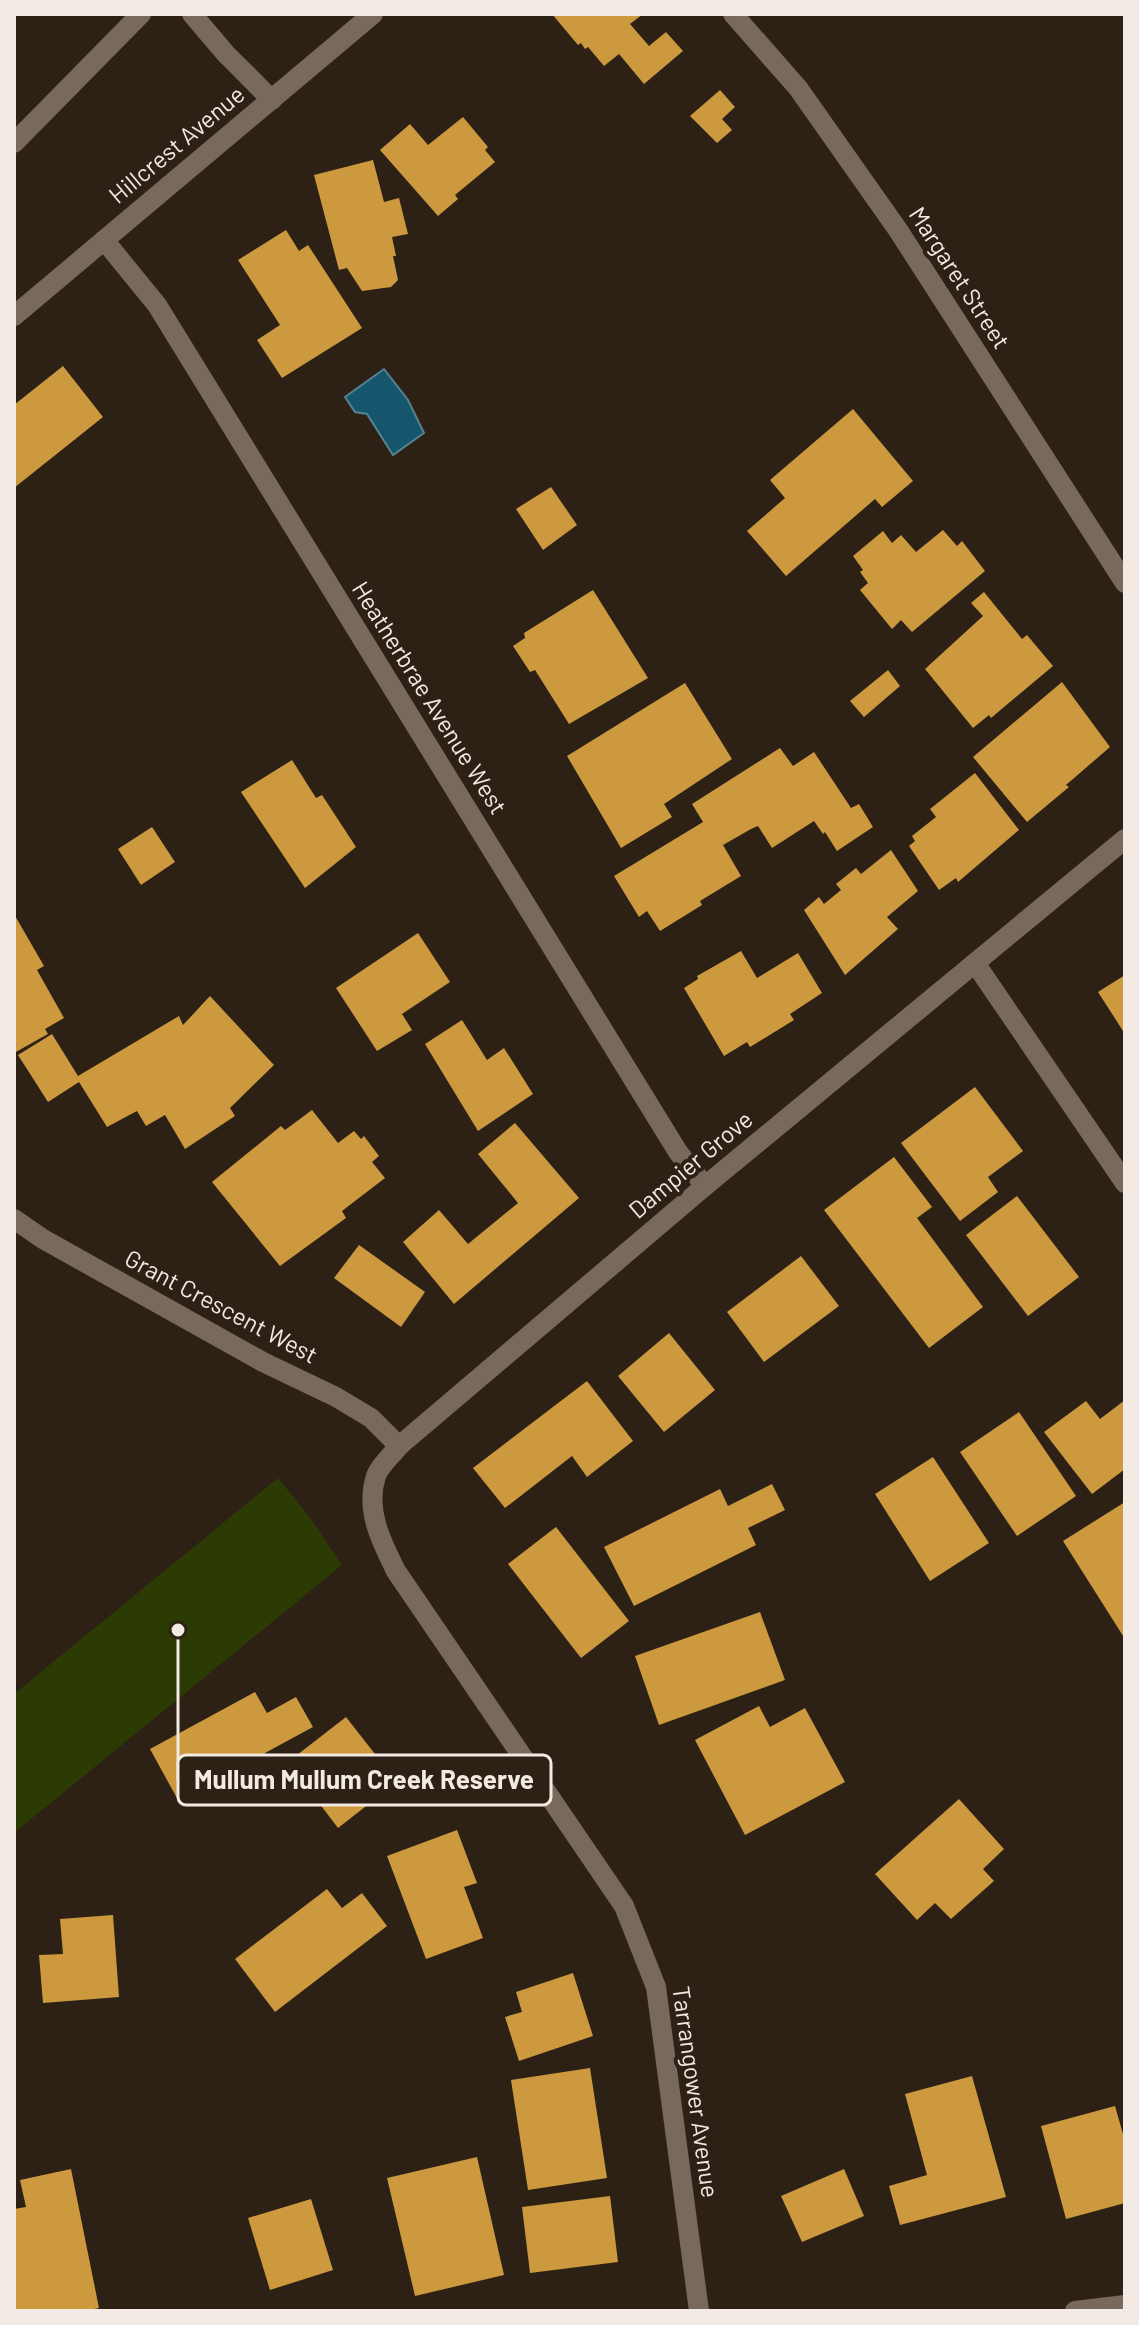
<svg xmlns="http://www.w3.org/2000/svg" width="1139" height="2325" font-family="Barlow,sans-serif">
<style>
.green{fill:#2c3b03}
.water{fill:#15566d;stroke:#578290;stroke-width:2}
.building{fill:#cc993f}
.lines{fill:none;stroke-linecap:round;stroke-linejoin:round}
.minor{stroke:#78695c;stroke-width:20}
.labels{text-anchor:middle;stroke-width:8;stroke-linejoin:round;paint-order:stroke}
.street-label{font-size:24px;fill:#f2eae3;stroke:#2d2116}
.leader{fill:none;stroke:#f2eae3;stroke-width:3}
.callout-dot{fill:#f2eae3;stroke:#2d2116;stroke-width:3}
.callout{fill:#2d2116;stroke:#f2eae3;stroke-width:3}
.callout-label{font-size:26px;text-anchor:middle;font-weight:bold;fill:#f2eae3}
</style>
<rect width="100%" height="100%" fill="#2d2116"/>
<path class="green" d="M 278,1478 L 308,1515 L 342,1565 L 14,1833 L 14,1694 Z"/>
<path class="water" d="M 384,369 L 408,400 L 424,433 L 393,455 L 367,414 L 355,412 L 345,397 Z"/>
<g class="building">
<path d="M 552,14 L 643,14 L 630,24 L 649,46 L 666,32 L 683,51 L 644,84 L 619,54 L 604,66 L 588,47 L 585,49 L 581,43 L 578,45 Z"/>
<path d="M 720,90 L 735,107 L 722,119 L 732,130 L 717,143 L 690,116 Z"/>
<path d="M 463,117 L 488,147 L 485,150 L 495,162 L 455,195 L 458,199 L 438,216 L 380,150 L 410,124 L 428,145 Z"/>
<path d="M 373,160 L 384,202 L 399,198 L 408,234 L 392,237 L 396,256 L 393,256 L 398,280 L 391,287 L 362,291 L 347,268 L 339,270 L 314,175 Z"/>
<path d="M 286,230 L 299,251 L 308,245 L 362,328 L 282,378 L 257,340 L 280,325 L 238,260 Z"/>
<path d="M 63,366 L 103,417 L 14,488 L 14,405 Z"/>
<path d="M 853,409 L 913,481 L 882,507 L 875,499 L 786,576 L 747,531 L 785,498 L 770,480 Z"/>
<path d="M 551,487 L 577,525 L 543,550 L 516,509 Z"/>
<path d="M 943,530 L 957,546 L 962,541 L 985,571 L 912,632 L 901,620 L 892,629 L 860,590 L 868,583 L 860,572 L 863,570 L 853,556 L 883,531 L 892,543 L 901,535 L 916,552 Z"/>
<path d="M 593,590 L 648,678 L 569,724 L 535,670 L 530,672 L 513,646 L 525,638 L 524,633 Z"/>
<path d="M 984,592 L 1022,639 L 1027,635 L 1053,666 L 991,718 L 989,715 L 973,728 L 925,669 L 983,616 L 971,603 Z"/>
<path d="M 888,670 L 900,686 L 864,717 L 850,701 Z"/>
<path d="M 1062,682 L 1110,747 L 1066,785 L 1069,787 L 1027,822 L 973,757 Z"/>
<path d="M 685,683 L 732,759 L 664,804 L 672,817 L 621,848 L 567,756 Z"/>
<path d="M 780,748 L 793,766 L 814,752 L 851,808 L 859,804 L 873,827 L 837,851 L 825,832 L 823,834 L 814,821 L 772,848 L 758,826 L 751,829 L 723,845 L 741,876 L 700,901 L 702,905 L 660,931 L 647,911 L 639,917 L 614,876 L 703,822 L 692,804 Z"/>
<path d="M 292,760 L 316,798 L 322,795 L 356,847 L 305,888 L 241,792 Z"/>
<path d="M 975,773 L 1019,830 L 958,882 L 956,878 L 939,890 L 909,846 L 915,841 L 912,836 L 936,817 L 930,809 Z"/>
<path d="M 152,827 L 175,862 L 141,885 L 118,849 Z"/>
<path d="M 891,850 L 918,891 L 887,917 L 898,929 L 845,975 L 804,910 L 819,897 L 824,904 L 841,890 L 836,884 L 856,868 L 861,874 Z"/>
<path d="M 14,914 L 44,966 L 37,970 L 64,1018 L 45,1029 L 48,1034 L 14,1053 Z"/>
<path d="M 418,933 L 450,982 L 402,1014 L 412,1030 L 377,1051 L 336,988 Z"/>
<path d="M 741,951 L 757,978 L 798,953 L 822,993 L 790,1014 L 794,1020 L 750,1047 L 747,1042 L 724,1056 L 684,988 L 698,979 L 697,976 Z"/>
<path d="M 1125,975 L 1125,1034 L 1098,992 Z"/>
<path d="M 210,996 L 274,1065 L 230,1108 L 235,1116 L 185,1149 L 165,1115 L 146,1126 L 137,1111 L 107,1127 L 79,1082 L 48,1102 L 18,1055 L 52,1034 L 78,1076 L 179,1016 L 183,1025 Z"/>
<path d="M 462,1020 L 487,1060 L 504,1048 L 533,1094 L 478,1131 L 425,1044 Z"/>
<path d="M 975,1087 L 1023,1151 L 988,1177 L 998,1192 L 960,1221 L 901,1143 Z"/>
<path d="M 312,1110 L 338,1143 L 354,1131 L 361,1139 L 364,1136 L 379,1156 L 372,1162 L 385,1178 L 342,1211 L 346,1218 L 280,1266 L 212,1182 L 281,1126 L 285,1130 Z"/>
<path d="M 515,1123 L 579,1198 L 454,1304 L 403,1242 L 439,1210 L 468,1244 L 518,1203 L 478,1154 Z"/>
<path d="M 894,1157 L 932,1207 L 917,1218 L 983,1307 L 929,1348 L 824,1210 Z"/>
<path d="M 1017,1196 L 1079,1277 L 1028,1316 L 966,1235 Z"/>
<path d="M 359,1245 L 425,1292 L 401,1327 L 334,1278 Z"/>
<path d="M 801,1256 L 839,1306 L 764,1362 L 727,1312 Z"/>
<path d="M 669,1333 L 715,1390 L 664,1432 L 618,1376 Z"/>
<path d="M 587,1381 L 633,1441 L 587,1477 L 572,1456 L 505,1508 L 473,1468 Z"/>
<path d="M 1125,1400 L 1125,1469 L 1092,1494 L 1044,1432 L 1086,1401 L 1100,1419 Z"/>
<path d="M 1019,1412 L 1076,1496 L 1017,1536 L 960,1452 Z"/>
<path d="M 933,1457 L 989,1543 L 930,1581 L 875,1494 Z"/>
<path d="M 772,1484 L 785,1510 L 748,1528 L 756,1545 L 634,1606 L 604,1547 L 720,1489 L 728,1506 Z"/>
<path d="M 1125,1502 L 1125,1639 L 1063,1541 Z"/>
<path d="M 556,1527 L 629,1621 L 581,1658 L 508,1564 Z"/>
<path d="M 760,1612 L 785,1680 L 659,1725 L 635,1656 Z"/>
<path d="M 255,1692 L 267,1713 L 296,1697 L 313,1727 L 178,1800 L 150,1749 Z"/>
<path d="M 759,1706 L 770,1727 L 805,1708 L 845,1782 L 745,1835 L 695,1740 Z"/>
<path d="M 346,1717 L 397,1782 L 338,1828 L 288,1762 Z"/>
<path d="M 959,1799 L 1004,1849 L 983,1869 L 994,1881 L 951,1919 L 935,1903 L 917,1920 L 875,1874 Z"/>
<path d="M 457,1830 L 477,1883 L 464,1887 L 483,1938 L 426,1959 L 387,1856 Z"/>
<path d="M 327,1889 L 342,1908 L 362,1893 L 387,1926 L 275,2012 L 235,1959 Z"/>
<path d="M 113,1915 L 119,1997 L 43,2003 L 39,1955 L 63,1954 L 60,1919 Z"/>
<path d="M 573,1973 L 593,2036 L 519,2061 L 505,2017 L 522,2012 L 516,1992 Z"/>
<path d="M 590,2068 L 607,2178 L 528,2190 L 511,2080 Z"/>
<path d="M 972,2076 L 1006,2197 L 900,2225 L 889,2186 L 927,2175 L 905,2094 Z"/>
<path d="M 1115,2106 L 1125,2141 L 1125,2203 L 1066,2219 L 1041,2126 Z"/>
<path d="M 477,2157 L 504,2275 L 415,2296 L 387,2178 Z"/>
<path d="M 71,2169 L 99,2308 L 85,2311 L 14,2311 L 14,2209 L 26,2207 L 20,2180 Z"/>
<path d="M 844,2169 L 864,2216 L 802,2242 L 781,2196 Z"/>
<path d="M 610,2196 L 618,2262 L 530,2273 L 522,2207 Z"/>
<path d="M 311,2199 L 333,2270 L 270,2290 L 248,2218 Z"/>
</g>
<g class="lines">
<g class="minor">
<path d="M 192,14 L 226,54 L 272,100"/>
<path d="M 733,14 L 798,88 L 898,230 L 1125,583"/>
<path d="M 14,143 L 141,14"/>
<path d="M 104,240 L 157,305 L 678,1152 L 705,1186"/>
<path d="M 14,316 L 373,14"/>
<path d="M 975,963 L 1125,1183"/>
<path d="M 14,1219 L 43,1239 L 263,1362 L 336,1397 L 371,1418 L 399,1446"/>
<path d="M 699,2311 L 656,1987 L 624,1906 L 396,1571 C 381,1541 365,1510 376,1476 C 380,1465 392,1455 399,1446 L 705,1186 L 1125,839"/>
<path d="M 1075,2311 L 1125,2305"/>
</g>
</g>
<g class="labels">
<g class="street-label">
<text transform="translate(177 145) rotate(-40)" y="8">Hillcrest Avenue</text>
<text transform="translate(959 278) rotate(57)" y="8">Margaret Street</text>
<text transform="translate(429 698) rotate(58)" y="8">Heatherbrae Avenue West</text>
<text transform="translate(691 1165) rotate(-40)" y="8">Dampier Grove</text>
<text transform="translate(221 1307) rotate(28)" y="8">Grant Crescent West</text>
<text transform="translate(695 2092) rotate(82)" y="8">Tarrangower Avenue</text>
</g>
</g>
<path class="leader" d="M178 1630L178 1780"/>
<circle class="callout-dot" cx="178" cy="1630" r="8"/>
<rect class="callout" x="178" y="1755" width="373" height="50" rx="8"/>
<g class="callout-label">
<text x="364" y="1789">Mullum Mullum Creek Reserve</text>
</g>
<rect width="1139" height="2325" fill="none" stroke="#f2eae3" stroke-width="32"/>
</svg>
